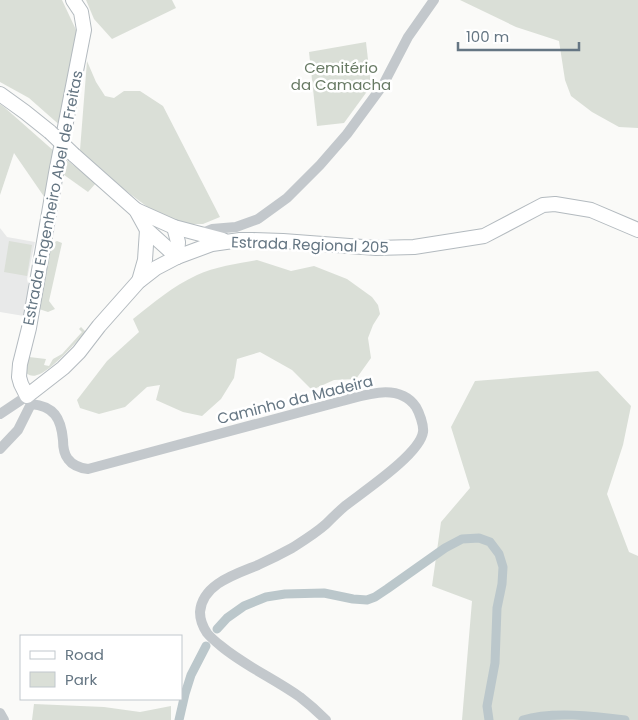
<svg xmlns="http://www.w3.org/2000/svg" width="638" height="720" font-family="Poppins,sans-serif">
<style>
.built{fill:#e8e9e9}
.green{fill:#dadfd7}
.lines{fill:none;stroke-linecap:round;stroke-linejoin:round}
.canal{stroke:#bbc7cb;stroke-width:9}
.secondary-casing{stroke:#b3babf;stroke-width:16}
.minor{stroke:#c3c8cc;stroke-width:10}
.secondary{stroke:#fff;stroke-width:14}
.secondary-bridge-casing{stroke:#b3babf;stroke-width:16;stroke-linecap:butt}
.secondary-bridge{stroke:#fff;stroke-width:14}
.labels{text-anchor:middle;stroke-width:5;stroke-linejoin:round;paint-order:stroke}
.park-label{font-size:15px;fill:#687a64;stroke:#fff}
.street-label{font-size:15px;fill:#657683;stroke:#fff}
</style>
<rect width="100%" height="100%" fill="#fafaf8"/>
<path class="built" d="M 0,228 L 7,237 L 35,242 L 27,279 L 30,292 L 24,316 L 0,312 Z"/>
<g class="green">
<path d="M 0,0 L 62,0 L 77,32 L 63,128 L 29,98 L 0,82 Z"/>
<path d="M 86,0 L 172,0 L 176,8 L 112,39 L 94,19 Z"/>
<path d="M 460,0 L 638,0 L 638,128 L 619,127 L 592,112 L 571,96 L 565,80 L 559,41 L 516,27 Z"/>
<path d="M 366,42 L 371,86 L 344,123 L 317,126 L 309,52 Z"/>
<path d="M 87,61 L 96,82 L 105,96 L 114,98 L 124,91 L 140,91 L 163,106 L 220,217 L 203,224 L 180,224 L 162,218 L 121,187 L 80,150 Z"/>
<path d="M 0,104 L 4,107 L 55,152 L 45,198 L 14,153 L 0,195 Z"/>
<path d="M 63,157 L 96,183 L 88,192 L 60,172 Z"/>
<path d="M 9,241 L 32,245 L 27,276 L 4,272 Z"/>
<path d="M 57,241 L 62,243 L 49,301 L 55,309 L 48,312 L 39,309 L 51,244 Z"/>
<path d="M 257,260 L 291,271 L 314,266 L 347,279 L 372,297 L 378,305 L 380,314 L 373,325 L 368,338 L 371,358 L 356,379 L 334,380 L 312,390 L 292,370 L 260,352 L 237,359 L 234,378 L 221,399 L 202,416 L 183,412 L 156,400 L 160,385 L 147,387 L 125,407 L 99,414 L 80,408 L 77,400 L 107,361 L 139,332 L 133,319 C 153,303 173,286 197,275 C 214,267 239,263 257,260 Z"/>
<path d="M 81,327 L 86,332 C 76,342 50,372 37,375 C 32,377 29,375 26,373 L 29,357 L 46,359 L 44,365 L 49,366 L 53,359 L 62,354 L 82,332 L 79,329 Z"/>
<path d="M 598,371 L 631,406 L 623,445 L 607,494 L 629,552 L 638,556 L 638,720 L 462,720 L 472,601 L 432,586 L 441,522 L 470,488 L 451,427 L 475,381 Z"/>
<path d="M 34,704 L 104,707 L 140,712 L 171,706 L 171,720 L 32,720 Z"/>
</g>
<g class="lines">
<g class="canal">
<path d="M 217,629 L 227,618 L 244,606 L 266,597 L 285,594 L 324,593 L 353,599 L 367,600 L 375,597 L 387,589 L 445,548 L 462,539 L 479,538 L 490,542 L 499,554 L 503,567 L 502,584 L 497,608 L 495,663 L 487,706 L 489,720"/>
<path d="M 179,720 L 185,694 L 191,675 L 206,646"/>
<path d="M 523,720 C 552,711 595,716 625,720"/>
</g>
<g class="secondary-casing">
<g id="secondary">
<path d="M 73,0 L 81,12 L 84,30 L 56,173 L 29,328 L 20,364 L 19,377 L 21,384 L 27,396 L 63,368 L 79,352 L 99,326 L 138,282 L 156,268 L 177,257 L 212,244 L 240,240 L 252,240 L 283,241 L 376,248 L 414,247 L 484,236 L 543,205 L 555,204 L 591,210 L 638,230"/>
<path d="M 0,94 L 25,112 L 50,132"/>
<path d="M 74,155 L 136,210 L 147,230 L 177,257"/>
<path d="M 136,210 L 174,227 L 223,240"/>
<path d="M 174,227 L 178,242 L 177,257"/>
<path d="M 139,281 L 145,260 L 147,230"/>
</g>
</g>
<g class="minor">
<path d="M 200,234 L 212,229 L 236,227 L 258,219 L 287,198 L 320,165 L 347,134 L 383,85 L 408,37 L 434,0"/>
<path d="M 31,404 C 54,406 61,418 63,440 C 63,447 64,454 68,459 C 73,466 80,468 88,469 L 342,401 C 365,395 399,382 416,407 C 419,412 424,425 423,432 C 420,454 364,491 345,506 C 338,512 332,518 326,524 C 316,533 303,541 292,548 C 281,554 269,560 258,565 C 236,574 202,584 200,612 C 200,620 203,627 207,633 C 211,638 216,642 221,646 C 245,666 275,679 300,697 C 309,704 318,712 326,720"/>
<path d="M 0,414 L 27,396 L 31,404 L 18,430 L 0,449"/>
<path d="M 0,713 L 4,720"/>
</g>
<use href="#secondary" class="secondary"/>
<g class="secondary-bridge-casing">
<path id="secondary-bridge" d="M 50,132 L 74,155"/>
</g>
<use href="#secondary-bridge" class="secondary-bridge"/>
</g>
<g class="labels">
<g class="park-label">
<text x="341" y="73">Cemitério<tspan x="341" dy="17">da Camacha</tspan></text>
</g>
<g class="street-label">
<text transform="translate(53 198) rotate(-79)" y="5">Estrada Engenheiro Abel de Freitas</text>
<text transform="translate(310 245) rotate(2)" y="5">Estrada Regional 205</text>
<text transform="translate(295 400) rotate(-14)" y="5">Caminho da Madeira</text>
</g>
</g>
<rect x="20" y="635" width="162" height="65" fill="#ffffff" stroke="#c1c8cd"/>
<rect x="30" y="651" width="25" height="8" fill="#ffffff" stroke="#c1c8cd"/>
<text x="65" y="660" font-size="15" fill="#657683">Road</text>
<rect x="30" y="672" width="25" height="15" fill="#dadfd7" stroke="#c1c8cd"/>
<text x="65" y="685" font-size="15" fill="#657683">Park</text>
<path d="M458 42v8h121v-8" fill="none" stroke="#657683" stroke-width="2.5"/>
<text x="466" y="42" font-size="15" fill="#657683" stroke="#ffffff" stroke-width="4" paint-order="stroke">100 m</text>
</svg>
